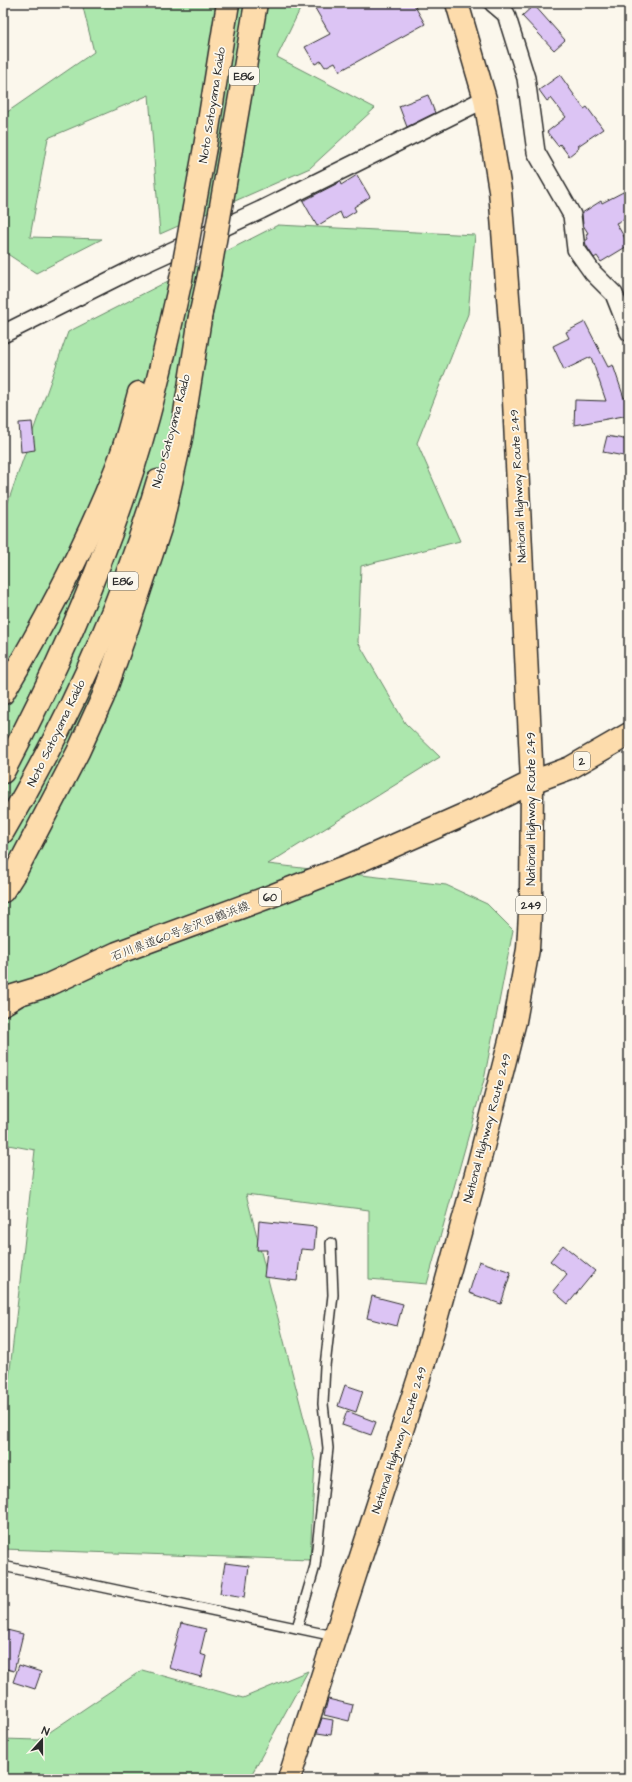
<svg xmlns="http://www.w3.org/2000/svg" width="632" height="1782" font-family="'Architects Daughter','Klee One',sans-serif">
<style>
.green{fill:#ace7ad;stroke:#6c896c}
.building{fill:#dcc4f4;stroke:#2b2b2b}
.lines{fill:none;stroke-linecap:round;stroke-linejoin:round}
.service-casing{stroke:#2b2b2b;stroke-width:12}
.minor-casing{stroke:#2b2b2b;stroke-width:20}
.primary-casing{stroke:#2b2b2b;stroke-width:25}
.trunk-casing{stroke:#2b2b2b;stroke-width:25}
.motorway-casing{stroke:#2b2b2b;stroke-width:25}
.service{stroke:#fbf7ec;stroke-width:9}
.minor{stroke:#fbf7ec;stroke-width:17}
.primary{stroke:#fddcac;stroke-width:22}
.trunk{stroke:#fddcac;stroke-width:22}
.motorway{stroke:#fddcac;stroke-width:22}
.motorway-bridge-casing{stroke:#2b2b2b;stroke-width:25;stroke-linecap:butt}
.motorway-bridge{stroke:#fddcac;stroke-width:22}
.labels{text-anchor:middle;stroke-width:3.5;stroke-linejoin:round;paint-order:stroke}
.shield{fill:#fbf7ec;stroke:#696865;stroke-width:1}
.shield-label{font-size:11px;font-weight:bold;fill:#2b2b2b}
.street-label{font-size:12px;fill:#2b2b2b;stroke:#fbf7ec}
</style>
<rect width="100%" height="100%" fill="#fbf7ec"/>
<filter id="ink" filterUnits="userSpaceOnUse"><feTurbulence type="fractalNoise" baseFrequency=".025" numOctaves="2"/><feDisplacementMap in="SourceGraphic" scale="8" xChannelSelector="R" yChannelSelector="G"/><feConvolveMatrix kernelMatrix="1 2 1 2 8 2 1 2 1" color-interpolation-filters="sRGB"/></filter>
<g filter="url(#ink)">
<g class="green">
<path d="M 82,3 L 303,3 L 277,57 L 375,108 L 310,168 L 160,234 L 149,95 L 48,138 L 30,237 L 102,239 L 36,273 L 3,251 L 3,115 L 94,52 Z"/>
<path d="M 278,225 L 475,235 L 468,314 L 417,443 L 460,541 L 361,566 L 358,642 L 405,723 L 440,757 L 268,864 L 446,885 L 487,904 L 513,930 L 484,1080 L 427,1284 L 369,1279 L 369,1210 L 246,1194 L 315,1461 L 310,1560 L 3,1549 L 3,1431 L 35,1150 L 3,1144 L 3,516 L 68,332 Z"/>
<path d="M 142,1670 L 243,1698 L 308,1671 L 249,1779 L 3,1779 L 3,1739 L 38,1740 Z"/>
</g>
<g class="building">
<path d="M 312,3 L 413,3 L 425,24 L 340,71 L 335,62 L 325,67 L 321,61 L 315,64 L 305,47 L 330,34 Z"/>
<path d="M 534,5 L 565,40 L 554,50 L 522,16 Z"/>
<path d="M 560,75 L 584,109 L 587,107 L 603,129 L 578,146 L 579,148 L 569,156 L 560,144 L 558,146 L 547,132 L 566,117 L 551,98 L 547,101 L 539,90 Z"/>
<path d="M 428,95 L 435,113 L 407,127 L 399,106 Z"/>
<path d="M 357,175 L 370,197 L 354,207 L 356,211 L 343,219 L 340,212 L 317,226 L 303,201 L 340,182 L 341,185 Z"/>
<path d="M 629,189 L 629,217 L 616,223 L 629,245 L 601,262 L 597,256 L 594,258 L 586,245 L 585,241 L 588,239 L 586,234 L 588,233 L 583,225 L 582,213 L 601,201 L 602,203 Z"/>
<path d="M 585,322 L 608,367 L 613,365 L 624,398 L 629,397 L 629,415 L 574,425 L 575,400 L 606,401 L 591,357 L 564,370 L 553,346 L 569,338 L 566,332 Z"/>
<path d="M 32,422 L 35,450 L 21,452 L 19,423 Z"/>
<path d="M 607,436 L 629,440 L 629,457 L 603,452 Z"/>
<path d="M 259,1221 L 316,1227 L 314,1250 L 301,1249 L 297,1281 L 264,1277 L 267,1250 L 257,1250 Z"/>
<path d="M 563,1245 L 595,1271 L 568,1304 L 553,1291 L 567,1274 L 550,1261 Z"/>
<path d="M 479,1261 L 511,1272 L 501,1304 L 469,1293 Z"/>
<path d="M 372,1296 L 403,1304 L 397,1326 L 367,1318 Z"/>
<path d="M 345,1385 L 363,1391 L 356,1412 L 338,1406 Z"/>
<path d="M 347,1411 L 376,1422 L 371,1435 L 342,1425 Z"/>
<path d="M 225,1563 L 249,1566 L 245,1597 L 220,1593 Z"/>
<path d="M 181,1623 L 206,1629 L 200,1654 L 206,1656 L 201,1677 L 169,1668 Z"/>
<path d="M 3,1629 L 23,1634 L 14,1671 L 3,1668 Z"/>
<path d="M 19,1665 L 41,1672 L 35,1689 L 13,1682 Z"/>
<path d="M 328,1699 L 353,1705 L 349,1721 L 324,1715 Z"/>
<path d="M 322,1718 L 333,1720 L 331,1735 L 317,1733 Z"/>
</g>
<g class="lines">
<g class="service-casing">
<g id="service">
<path d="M 3,1566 L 334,1636"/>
<path d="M 297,1628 L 315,1566 L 328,1448 L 323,1404 L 325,1366 L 333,1295 L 331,1243"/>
</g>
</g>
<g class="minor-casing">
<g id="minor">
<path d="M 493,3 L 506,14 L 526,78 L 536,152 L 572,215 L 576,249 L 593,273 L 614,294 L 629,332"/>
<path d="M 3,334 L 135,268 L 261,210 L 485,99"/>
</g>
</g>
<g class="primary-casing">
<path id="primary" d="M 3,999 L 46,986 L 117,953 L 266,898 L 348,866 L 486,805 L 532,782 L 570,768 L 629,734"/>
</g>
<g class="trunk-casing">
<path id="trunk" d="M 289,1779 L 426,1356 L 476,1174 L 515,1021 L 528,949 L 531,896 L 532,782 L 511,337 L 500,190 L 485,99 L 457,3"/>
</g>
<g class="motorway-casing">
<g id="motorway">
<path d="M 205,147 L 228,3"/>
<path d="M 231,149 L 256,3"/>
<path d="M 198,326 L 209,275"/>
<path d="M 3,693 C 46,621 85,547 116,469 C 126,445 132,418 139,393"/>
<path d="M 3,772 C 51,682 93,589 125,493 C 149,423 165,351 181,279"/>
<path d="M 3,832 C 68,722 122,604 158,481"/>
<path d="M 3,891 L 17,869 L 78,752 L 103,697 L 128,626 L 162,522 L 181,438 L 201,312"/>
<path d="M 3,1004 L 16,996"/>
</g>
</g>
<use href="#service" class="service"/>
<use href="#minor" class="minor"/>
<use href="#primary" class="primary"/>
<use href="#trunk" class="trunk"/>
<use href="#motorway" class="motorway"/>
<g class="motorway-bridge-casing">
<g id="motorway-bridge">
<path d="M 209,275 L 231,149"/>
<path d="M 181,279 L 205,147"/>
</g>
</g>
<use href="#motorway-bridge" class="motorway-bridge"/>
</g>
</g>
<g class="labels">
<g class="shield">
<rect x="229" y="67" width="30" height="18" rx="3"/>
<rect x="108" y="572" width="30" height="18" rx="3"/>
<rect x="574" y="752" width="16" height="18" rx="3"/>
<rect x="259" y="888" width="22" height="18" rx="3"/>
<rect x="516" y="896" width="30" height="18" rx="3"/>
</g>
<g class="shield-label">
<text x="244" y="80">E86</text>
<text x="123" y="585">E86</text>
<text x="582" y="765">2</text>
<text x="270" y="901">60</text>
<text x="531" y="909">249</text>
</g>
<g class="street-label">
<text transform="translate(212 105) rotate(-81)" y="4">Noto Satoyama Kaido</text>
<text transform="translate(171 431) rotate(-75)" y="4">Noto Satoyama Kaido</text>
<text transform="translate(518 486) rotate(-93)" y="4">National Highway Route 249</text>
<text transform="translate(56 733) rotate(-64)" y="4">Noto Satoyama Kaido</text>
<text transform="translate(531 809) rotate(-90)" y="4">National Highway Route 249</text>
<text transform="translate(180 931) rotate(-21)" y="4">石川県道60号金沢田鶴浜線</text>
<text transform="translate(487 1128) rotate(-75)" y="4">National Highway Route 249</text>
<text transform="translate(399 1440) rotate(-72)" y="4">National Highway Route 249</text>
</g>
</g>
<rect width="632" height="1782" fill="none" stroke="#fbf7ec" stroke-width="16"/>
<rect x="8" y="8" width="616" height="1766" fill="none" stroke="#2b2b2b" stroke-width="1.5" filter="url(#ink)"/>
<g transform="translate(42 1740) rotate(21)" stroke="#fbf7ec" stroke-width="3" paint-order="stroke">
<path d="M0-3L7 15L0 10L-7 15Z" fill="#2b2b2b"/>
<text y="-6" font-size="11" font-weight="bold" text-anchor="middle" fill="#2b2b2b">N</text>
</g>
</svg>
